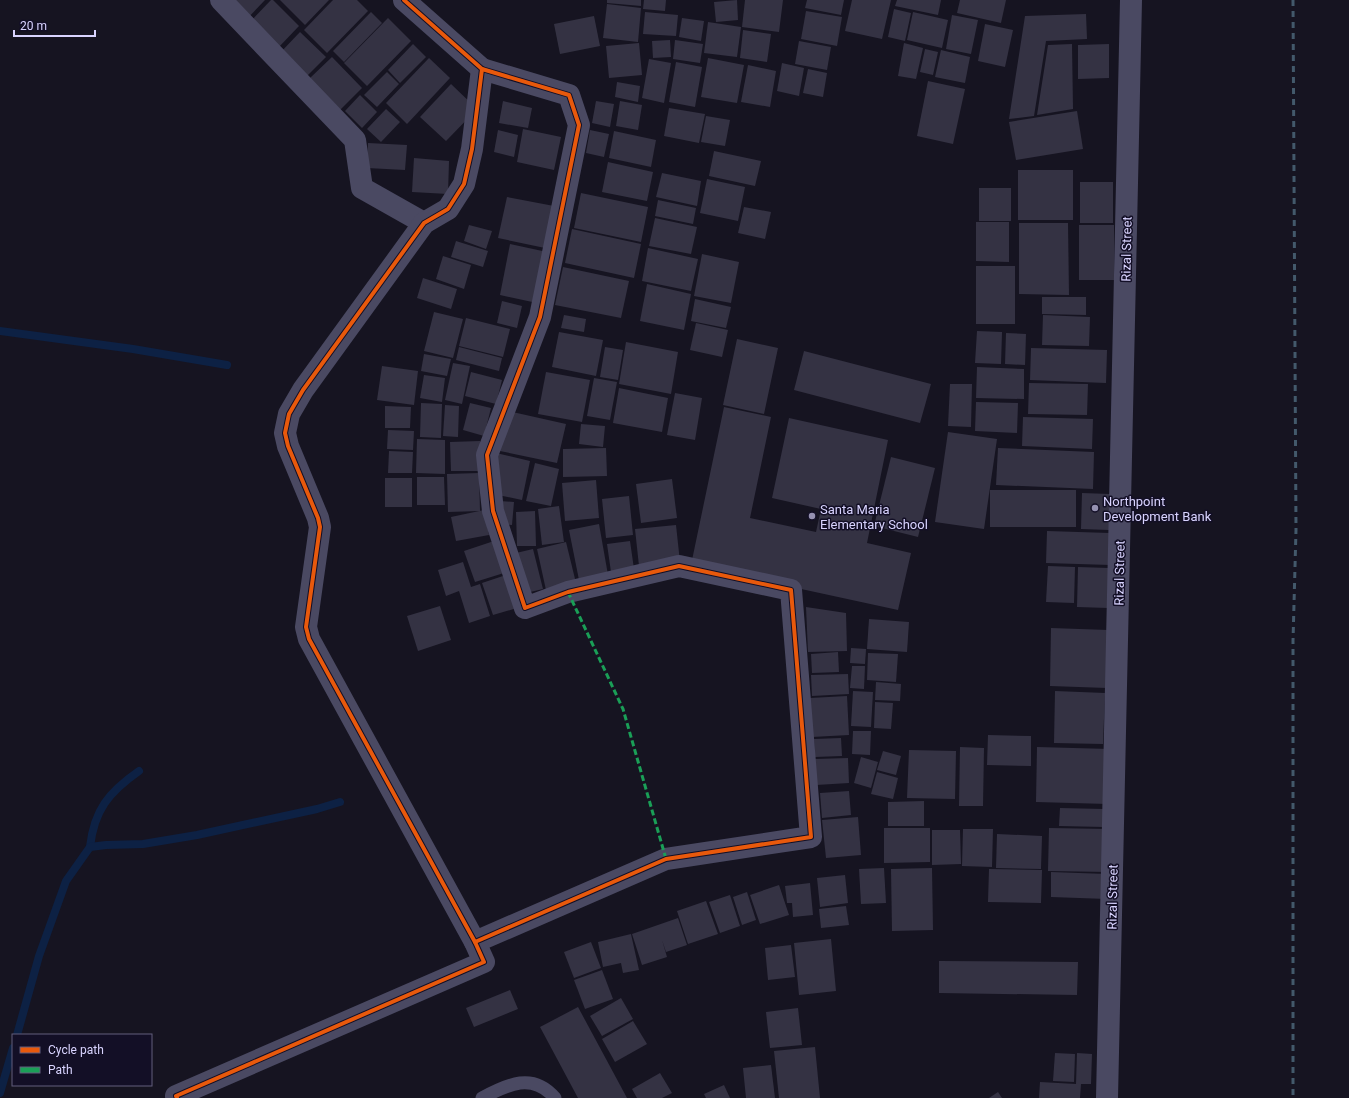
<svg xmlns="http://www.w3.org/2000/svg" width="1349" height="1098" font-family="Roboto,sans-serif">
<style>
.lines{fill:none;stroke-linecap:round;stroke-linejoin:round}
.stream{stroke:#0d2144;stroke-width:8}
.building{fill:#343243}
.service{stroke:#4a4962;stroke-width:13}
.minor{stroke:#4a4962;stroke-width:22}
.tertiary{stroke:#4a4962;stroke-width:22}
.rail{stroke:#43596b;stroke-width:3;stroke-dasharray:6 5;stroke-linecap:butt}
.quiet{stroke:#1a9f57;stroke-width:3;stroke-dasharray:6 3;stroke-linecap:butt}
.cycleway-casing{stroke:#130f26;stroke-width:6}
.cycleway{stroke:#e8590c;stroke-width:4}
.poi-dot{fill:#9591b1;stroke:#130f26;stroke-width:1.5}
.labels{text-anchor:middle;stroke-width:3;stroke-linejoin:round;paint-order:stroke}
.street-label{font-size:13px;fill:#d9d4ff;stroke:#130f26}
.poi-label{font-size:13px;fill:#d9d4ff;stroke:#130f26;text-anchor:start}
</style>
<rect width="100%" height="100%" fill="#161421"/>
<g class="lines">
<g class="stream">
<path d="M 0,331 L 133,349 L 227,365"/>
<path d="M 90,847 C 94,810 109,792 139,771"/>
<path d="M 17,1035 L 39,956 L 66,881 L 90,847 L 106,845 L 143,844 L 197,835 L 317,809 L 340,802"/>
<path d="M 0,1093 L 13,1048"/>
</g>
</g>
<g class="building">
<path d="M 224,0 L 265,0 L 245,21 Z"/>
<path d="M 271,0 L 273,0 L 299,26 L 278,48 L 250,22 Z"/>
<path d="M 280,0 L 329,0 L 305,25 Z"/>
<path d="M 333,0 L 357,0 L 368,11 L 327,53 L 304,30 Z"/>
<path d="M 607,0 L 641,0 L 641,6 L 607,3 Z"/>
<path d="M 644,0 L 666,0 L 665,11 L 643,9 Z"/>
<path d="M 737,0 L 738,20 L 716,22 L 714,2 Z"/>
<path d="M 745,0 L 783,0 L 779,32 L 742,27 Z"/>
<path d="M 807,0 L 844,0 L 841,15 L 805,8 Z"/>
<path d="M 852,0 L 891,0 L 882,39 L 845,31 Z"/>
<path d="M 897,0 L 941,0 L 938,15 L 895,6 Z"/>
<path d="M 960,0 L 1006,0 L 1001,23 L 957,13 Z"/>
<path d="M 607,4 L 641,8 L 638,42 L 603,38 Z"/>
<path d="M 894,9 L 911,13 L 905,41 L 888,37 Z"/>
<path d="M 806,11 L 842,17 L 837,46 L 801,39 Z"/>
<path d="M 371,12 L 382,23 L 344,62 L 333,51 Z"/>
<path d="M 645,12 L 678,15 L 676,36 L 643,34 Z"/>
<path d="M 913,12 L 948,20 L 942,48 L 907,40 Z"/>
<path d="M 1086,14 L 1087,39 L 1046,41 L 1034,116 L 1009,119 L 1025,16 Z"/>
<path d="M 952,15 L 978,20 L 971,54 L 946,49 Z"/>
<path d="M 594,16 L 600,46 L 560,54 L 554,24 Z"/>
<path d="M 388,18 L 411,41 L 367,86 L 344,63 Z"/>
<path d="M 682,18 L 704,21 L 701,41 L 679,37 Z"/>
<path d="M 708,22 L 741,27 L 737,57 L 704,53 Z"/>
<path d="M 985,24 L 1013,30 L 1005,67 L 978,61 Z"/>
<path d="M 743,30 L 771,34 L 767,62 L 740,58 Z"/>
<path d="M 300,32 L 326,57 L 305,78 L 280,53 Z"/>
<path d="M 670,40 L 671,57 L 653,58 L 652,41 Z"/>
<path d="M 675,40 L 703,44 L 700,63 L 673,59 Z"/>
<path d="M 799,41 L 831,47 L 827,70 L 795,64 Z"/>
<path d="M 639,43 L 642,75 L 609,78 L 606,46 Z"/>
<path d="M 904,43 L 923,48 L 916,79 L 898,76 Z"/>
<path d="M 413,44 L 426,57 L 400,83 L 388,70 Z"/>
<path d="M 1072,44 L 1073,109 L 1037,115 L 1048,45 Z"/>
<path d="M 1109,44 L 1109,78 L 1078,79 L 1078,45 Z"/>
<path d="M 925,49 L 938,52 L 933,75 L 920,72 Z"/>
<path d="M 941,50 L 970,57 L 965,83 L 935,77 Z"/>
<path d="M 332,57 L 362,88 L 340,110 L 309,79 Z"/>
<path d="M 429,58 L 450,78 L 407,124 L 386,103 Z"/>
<path d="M 708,58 L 744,65 L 737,103 L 701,97 Z"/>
<path d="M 649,59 L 671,63 L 664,103 L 642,98 Z"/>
<path d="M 676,62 L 702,67 L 695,107 L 669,102 Z"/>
<path d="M 782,63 L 804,68 L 799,96 L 777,91 Z"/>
<path d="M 748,65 L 776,71 L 770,107 L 741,102 Z"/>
<path d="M 808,69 L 827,73 L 823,97 L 803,93 Z"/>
<path d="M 387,72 L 399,84 L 377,107 L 364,95 Z"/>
<path d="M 928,81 L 965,89 L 953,144 L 917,136 Z"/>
<path d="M 617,82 L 640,86 L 638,102 L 615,97 Z"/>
<path d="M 451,84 L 477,109 L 446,141 L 420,117 Z"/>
<path d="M 360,95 L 377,112 L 362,128 L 345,111 Z"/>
<path d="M 503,101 L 532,108 L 528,128 L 499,123 Z"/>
<path d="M 596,101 L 614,104 L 610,127 L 592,123 Z"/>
<path d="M 620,101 L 642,105 L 638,130 L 616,126 Z"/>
<path d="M 669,108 L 705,114 L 699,143 L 664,136 Z"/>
<path d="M 386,109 L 400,122 L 381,142 L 367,129 Z"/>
<path d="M 1077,111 L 1083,149 L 1016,160 L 1009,122 Z"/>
<path d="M 706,116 L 730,120 L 725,146 L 701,142 Z"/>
<path d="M 523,129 L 561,137 L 554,170 L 517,162 Z"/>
<path d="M 498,130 L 518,135 L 514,157 L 494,152 Z"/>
<path d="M 590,130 L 609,134 L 604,157 L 586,153 Z"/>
<path d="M 614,131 L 656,140 L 651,167 L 609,158 Z"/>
<path d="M 368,143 L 407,145 L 405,170 L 367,168 Z"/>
<path d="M 714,151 L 761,161 L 755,186 L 709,176 Z"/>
<path d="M 414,158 L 449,161 L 448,194 L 412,192 Z"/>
<path d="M 608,162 L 653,172 L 647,201 L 602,192 Z"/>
<rect x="1018" y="170" width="55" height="50"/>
<path d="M 662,173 L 701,181 L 697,206 L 656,197 Z"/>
<path d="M 707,179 L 745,187 L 738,221 L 700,213 Z"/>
<rect x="1080" y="182" width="33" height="41"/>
<rect x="979" y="188" width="32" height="33"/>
<path d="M 581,193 L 648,207 L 641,242 L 574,228 Z"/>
<path d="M 507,197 L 554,206 L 545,248 L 498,238 Z"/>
<path d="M 658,200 L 696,208 L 693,224 L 655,216 Z"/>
<path d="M 744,207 L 771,212 L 765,239 L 738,233 Z"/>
<path d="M 655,218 L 697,227 L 691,254 L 649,246 Z"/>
<path d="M 976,222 L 1009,222 L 1009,262 L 976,261 Z"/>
<path d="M 1019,223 L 1068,223 L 1069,295 L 1019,294 Z"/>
<path d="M 469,225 L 492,231 L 486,249 L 464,241 Z"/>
<rect x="1079" y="225" width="35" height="55"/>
<path d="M 572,229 L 641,244 L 634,278 L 565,263 Z"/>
<path d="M 456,241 L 488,251 L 483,267 L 451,257 Z"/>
<path d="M 510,244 L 547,252 L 537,303 L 500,295 Z"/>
<path d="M 648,248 L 698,259 L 691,291 L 642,281 Z"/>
<path d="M 702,254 L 739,262 L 731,303 L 694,296 Z"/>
<path d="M 443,256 L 471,265 L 464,289 L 436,279 Z"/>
<rect x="976" y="266" width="39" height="58"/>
<path d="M 563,267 L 629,281 L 621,318 L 555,305 Z"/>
<path d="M 423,278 L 457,289 L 451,309 L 417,298 Z"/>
<path d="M 647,284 L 691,294 L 684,330 L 640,321 Z"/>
<path d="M 1042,297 L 1086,297 L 1086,315 L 1042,314 Z"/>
<path d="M 695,299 L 731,307 L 726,328 L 691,321 Z"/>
<path d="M 502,301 L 522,306 L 517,328 L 497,323 Z"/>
<path d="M 434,312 L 463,319 L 453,358 L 424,351 Z"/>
<path d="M 564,315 L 586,319 L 584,332 L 561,328 Z"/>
<path d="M 1043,315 L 1090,317 L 1089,346 L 1042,345 Z"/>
<path d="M 466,318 L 510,329 L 503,357 L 459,346 Z"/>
<path d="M 696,323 L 728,330 L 722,357 L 690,350 Z"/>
<path d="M 977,331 L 1002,332 L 1001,364 L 975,363 Z"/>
<path d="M 559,332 L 603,340 L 596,376 L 552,367 Z"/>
<path d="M 1006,333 L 1026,334 L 1025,365 L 1005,364 Z"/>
<path d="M 737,339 L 778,348 L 764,414 L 723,405 Z"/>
<path d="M 626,342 L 678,352 L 671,394 L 619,384 Z"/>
<path d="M 459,347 L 502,358 L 499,371 L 456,360 Z"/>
<path d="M 605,347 L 623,350 L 618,380 L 600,377 Z"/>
<path d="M 1031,348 L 1107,350 L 1106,383 L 1030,380 Z"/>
<path d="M 804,351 L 931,384 L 920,423 L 794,390 Z"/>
<path d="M 424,354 L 451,359 L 447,376 L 421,371 Z"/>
<path d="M 453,363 L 470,366 L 462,404 L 445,400 Z"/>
<path d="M 382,366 L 418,371 L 414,405 L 377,400 Z"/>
<path d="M 977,367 L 1024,369 L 1024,399 L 976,398 Z"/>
<path d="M 471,372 L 502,380 L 496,404 L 465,396 Z"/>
<path d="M 546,372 L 590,380 L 582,422 L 538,414 Z"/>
<path d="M 424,375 L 445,378 L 442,402 L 420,398 Z"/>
<path d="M 594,378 L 617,382 L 610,420 L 587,416 Z"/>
<path d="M 1029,383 L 1088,384 L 1087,415 L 1028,414 Z"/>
<path d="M 950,384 L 972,384 L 971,427 L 948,426 Z"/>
<path d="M 619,388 L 668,398 L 662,432 L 613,423 Z"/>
<path d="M 675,393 L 702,398 L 695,440 L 667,435 Z"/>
<path d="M 976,402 L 1018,403 L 1017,433 L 975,431 Z"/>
<path d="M 421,403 L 442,404 L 441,438 L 420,437 Z"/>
<path d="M 470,403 L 491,408 L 484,436 L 463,430 Z"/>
<path d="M 445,405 L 459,406 L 458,437 L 443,436 Z"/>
<path d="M 385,406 L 411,407 L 410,428 L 385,428 Z"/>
<path d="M 724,407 L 771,417 L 750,518 L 816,532 L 821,509 L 772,498 L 789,418 L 888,440 L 867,543 L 911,553 L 898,610 L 691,565 Z"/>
<path d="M 508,411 L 566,424 L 557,463 L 500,451 Z"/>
<path d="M 1023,417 L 1093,419 L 1092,449 L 1022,446 Z"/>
<path d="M 581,424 L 605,426 L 603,447 L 579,444 Z"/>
<path d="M 388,430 L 414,431 L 413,450 L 387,449 Z"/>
<path d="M 948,432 L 997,439 L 984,529 L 935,522 Z"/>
<path d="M 417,439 L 445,440 L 445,474 L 416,473 Z"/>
<path d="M 480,441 L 481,471 L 451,471 L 450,442 Z"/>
<path d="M 606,448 L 607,476 L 563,477 L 563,449 Z"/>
<path d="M 998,448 L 1094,452 L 1093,489 L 996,485 Z"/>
<path d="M 389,451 L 413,452 L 412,473 L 388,473 Z"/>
<path d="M 496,453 L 530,461 L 522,500 L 498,495 Z"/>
<path d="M 891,457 L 935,468 L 918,537 L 874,526 Z"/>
<path d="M 535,463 L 559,469 L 551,506 L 526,501 Z"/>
<path d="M 479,473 L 480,511 L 448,512 L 447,474 Z"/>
<path d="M 417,477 L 444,477 L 445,505 L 417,505 Z"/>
<rect x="385" y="478" width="27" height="29"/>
<path d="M 672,479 L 677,518 L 641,523 L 636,484 Z"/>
<path d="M 596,480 L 599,518 L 565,521 L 562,483 Z"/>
<rect x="990" y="490" width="86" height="37"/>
<path d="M 1082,493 L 1110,494 L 1109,530 L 1081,529 Z"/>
<path d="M 629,496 L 633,535 L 606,538 L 602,499 Z"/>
<path d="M 500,501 L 514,502 L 512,525 L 498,524 Z"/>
<path d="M 559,506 L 564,542 L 542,545 L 538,509 Z"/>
<path d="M 484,510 L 489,535 L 456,541 L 451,517 Z"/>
<path d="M 535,511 L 536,546 L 517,546 L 516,512 Z"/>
<path d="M 599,524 L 608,575 L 579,580 L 569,530 Z"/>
<path d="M 676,525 L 680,562 L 639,566 L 635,529 Z"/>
<path d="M 1047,531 L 1110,533 L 1110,565 L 1046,563 Z"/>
<path d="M 494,541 L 504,573 L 475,582 L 464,551 Z"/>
<path d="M 630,541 L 634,569 L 611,572 L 607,544 Z"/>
<path d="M 566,542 L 576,583 L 546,590 L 537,549 Z"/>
<path d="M 533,549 L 543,589 L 526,593 L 516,553 Z"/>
<path d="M 463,562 L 471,587 L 480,584 L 490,616 L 469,623 L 459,591 L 446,596 L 438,570 Z"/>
<path d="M 1048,566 L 1075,567 L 1074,603 L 1046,602 Z"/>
<path d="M 1078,567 L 1109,568 L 1108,608 L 1077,607 Z"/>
<path d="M 506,575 L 517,608 L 493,615 L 482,583 Z"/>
<path d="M 440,606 L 451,640 L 418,651 L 407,616 Z"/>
<path d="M 806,607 L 846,613 L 847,651 L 808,652 Z"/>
<path d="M 869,619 L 909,622 L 907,652 L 867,649 Z"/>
<path d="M 1051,628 L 1108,630 L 1107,688 L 1050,686 Z"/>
<path d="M 851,648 L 866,649 L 865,664 L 850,663 Z"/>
<path d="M 838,652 L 839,672 L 812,673 L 811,654 Z"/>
<path d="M 868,653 L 898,654 L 896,682 L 867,680 Z"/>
<path d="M 852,666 L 865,666 L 864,689 L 850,688 Z"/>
<path d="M 848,674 L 849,694 L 812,696 L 811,675 Z"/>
<path d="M 876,682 L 901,684 L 900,701 L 875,700 Z"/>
<path d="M 853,691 L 873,692 L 871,727 L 851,726 Z"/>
<path d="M 1055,691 L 1105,693 L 1103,744 L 1054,743 Z"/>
<path d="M 847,696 L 849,735 L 812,737 L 810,698 Z"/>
<path d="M 875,702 L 893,703 L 891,729 L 874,728 Z"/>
<path d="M 853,731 L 871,731 L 870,755 L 852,754 Z"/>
<path d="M 988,735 L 1031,736 L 1031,766 L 987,765 Z"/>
<path d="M 841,738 L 842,756 L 815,757 L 814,739 Z"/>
<path d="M 960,747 L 984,748 L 983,806 L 959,806 Z"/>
<path d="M 1037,747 L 1110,749 L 1108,804 L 1036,802 Z"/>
<path d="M 909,750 L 956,751 L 955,799 L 907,798 Z"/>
<path d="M 883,751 L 901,756 L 896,775 L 877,770 Z"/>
<path d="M 861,757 L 878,762 L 871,788 L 854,783 Z"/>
<path d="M 848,758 L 849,783 L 816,785 L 815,759 Z"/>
<path d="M 877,772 L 898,778 L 893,799 L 871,794 Z"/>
<path d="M 849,791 L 851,815 L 822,818 L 820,793 Z"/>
<path d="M 924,801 L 924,826 L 888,826 L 888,802 Z"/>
<path d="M 1060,808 L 1104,809 L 1104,827 L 1059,826 Z"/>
<path d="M 858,817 L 861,855 L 826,858 L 822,820 Z"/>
<path d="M 884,828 L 930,828 L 930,862 L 884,863 Z"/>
<path d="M 1049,828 L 1109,829 L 1108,872 L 1048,871 Z"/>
<path d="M 963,829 L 993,829 L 992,867 L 962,866 Z"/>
<path d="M 932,830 L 960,830 L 961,864 L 932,865 Z"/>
<path d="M 997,834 L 1042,836 L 1041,869 L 996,868 Z"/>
<path d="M 884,868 L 886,903 L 861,904 L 859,869 Z"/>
<path d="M 932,868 L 933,930 L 892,931 L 891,869 Z"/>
<path d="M 989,869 L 1042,870 L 1041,903 L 988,902 Z"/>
<path d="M 1051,872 L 1107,874 L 1107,899 L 1051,897 Z"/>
<path d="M 845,875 L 848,903 L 820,907 L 817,878 Z"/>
<path d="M 810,883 L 813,915 L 793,917 L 792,903 L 787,903 L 785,886 Z"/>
<path d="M 779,885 L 789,915 L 760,924 L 750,895 Z"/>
<path d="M 747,892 L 756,920 L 742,925 L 733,897 Z"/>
<path d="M 730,895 L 740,926 L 720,933 L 709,902 Z"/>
<path d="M 706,901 L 718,934 L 688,944 L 677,911 Z"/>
<path d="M 846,906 L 849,925 L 821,928 L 819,909 Z"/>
<path d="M 678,918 L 687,945 L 666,952 L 662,940 L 667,957 L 642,965 L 632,934 Z"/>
<path d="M 631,934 L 639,970 L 623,973 L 621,963 L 603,967 L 598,942 Z"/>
<path d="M 831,939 L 836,991 L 799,995 L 794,943 Z"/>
<path d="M 591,942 L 601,968 L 574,978 L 564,952 Z"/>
<path d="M 791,945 L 795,977 L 768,980 L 765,948 Z"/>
<path d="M 939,961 L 1078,962 L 1077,995 L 939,993 Z"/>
<path d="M 602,970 L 613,999 L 585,1009 L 574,980 Z"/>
<path d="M 510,990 L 518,1009 L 474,1027 L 466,1008 Z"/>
<path d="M 621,998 L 633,1019 L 602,1036 L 590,1016 Z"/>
<path d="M 578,1007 L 627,1098 L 578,1098 L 540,1027 Z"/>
<path d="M 798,1008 L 802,1045 L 770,1048 L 766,1012 Z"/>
<path d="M 633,1021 L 647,1044 L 615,1062 L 602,1039 Z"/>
<path d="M 815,1047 L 820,1098 L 779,1098 L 774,1051 Z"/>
<path d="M 1055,1053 L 1075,1054 L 1074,1082 L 1053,1081 Z"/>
<path d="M 1077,1053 L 1092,1054 L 1091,1084 L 1081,1084 L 1080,1098 L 1039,1098 L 1040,1082 L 1076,1084 Z"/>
<path d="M 771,1065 L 775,1098 L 746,1098 L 743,1068 Z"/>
<path d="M 660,1073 L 672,1093 L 662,1098 L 637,1098 L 632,1089 Z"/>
<path d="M 724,1085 L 730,1098 L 706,1098 L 704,1094 Z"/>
<path d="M 998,1092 L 1002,1098 L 989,1098 Z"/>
</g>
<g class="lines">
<path class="service" d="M 482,1098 C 508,1084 533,1072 555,1098"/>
<g class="minor">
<path d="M 221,0 L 355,140 L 362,188 L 424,223"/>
<path d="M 404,0 L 482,69 L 569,95 L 579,125 L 540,317 L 487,455 L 493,511 L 525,608 L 568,592 L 679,566 L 791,590 L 811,837 L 666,859 L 475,942"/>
<path d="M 177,1098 L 176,1096 L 484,962 L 475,942 L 309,639 L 306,627 L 320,527 L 318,518 L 288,446 L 285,433 L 289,414 L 303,390 L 424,223 L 448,209 L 464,184 L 472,149 L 482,69"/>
</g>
<path class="tertiary" d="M 1107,1098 L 1131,0"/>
<path class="rail" d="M 1293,0 L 1296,530 L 1293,641 L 1293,1098"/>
<path class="quiet" d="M 568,592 L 623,709 L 666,859"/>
<g class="cycleway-casing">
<g id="cycleway">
<path d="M 404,0 L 482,69 L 569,95 L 579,125 L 540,317 L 487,455 L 493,511 L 525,608 L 568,592 L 679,566 L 791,590 L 811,837 L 666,859 L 475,942"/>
<path d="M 177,1098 L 176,1096 L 484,962 L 475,942 L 309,639 L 306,627 L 320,527 L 318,518 L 288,446 L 285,433 L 289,414 L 303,390 L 424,223 L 448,209 L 464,184 L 472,149 L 482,69"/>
</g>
</g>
<use href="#cycleway" class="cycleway"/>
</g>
<g class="poi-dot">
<circle cx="1095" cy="508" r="4"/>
<circle cx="812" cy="516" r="4"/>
</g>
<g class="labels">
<g class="street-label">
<text transform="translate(1126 249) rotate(-89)" y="5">Rizal Street</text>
<text transform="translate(1119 573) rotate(-89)" y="5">Rizal Street</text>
<text transform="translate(1112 897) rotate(-89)" y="5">Rizal Street</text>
</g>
<g class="poi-label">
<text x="1103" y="506">Northpoint<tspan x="1103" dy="15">Development Bank</tspan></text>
<text x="820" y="514">Santa Maria<tspan x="820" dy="15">Elementary School</tspan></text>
</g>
</g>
<rect x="12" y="1034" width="140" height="52" fill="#130f26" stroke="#625e7d"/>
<rect x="20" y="1047" width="20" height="6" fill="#e8590c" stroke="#625e7d"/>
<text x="48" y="1054" font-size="12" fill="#d9d4ff">Cycle path</text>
<rect x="20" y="1067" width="20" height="6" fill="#1a9f57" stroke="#625e7d"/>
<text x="48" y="1074" font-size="12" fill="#d9d4ff">Path</text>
<path d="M14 30v6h81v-6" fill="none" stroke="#d9d4ff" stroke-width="2"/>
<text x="20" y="30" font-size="12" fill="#d9d4ff" stroke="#130f26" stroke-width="3" paint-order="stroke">20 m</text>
</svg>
